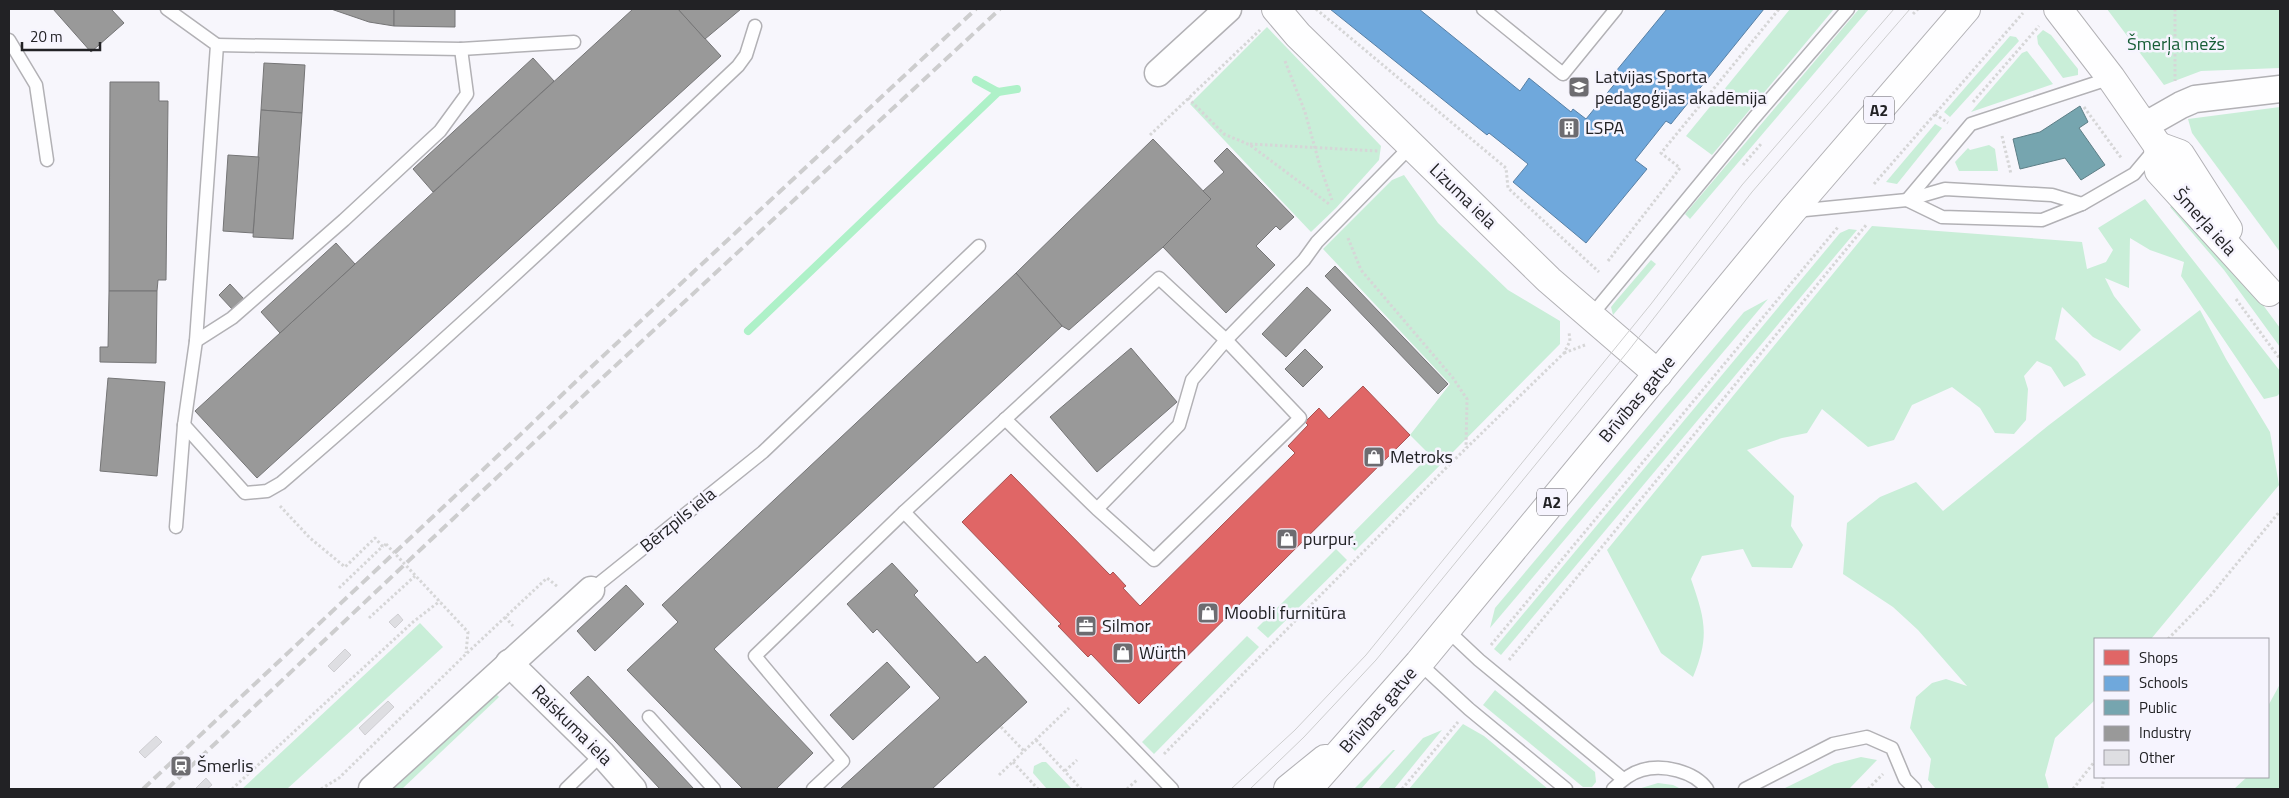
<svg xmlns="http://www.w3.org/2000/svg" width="2289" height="798" font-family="'Titillium Web',sans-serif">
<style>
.green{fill:#c9eed8}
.shops{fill:#e06666;stroke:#a75252}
.schools{fill:#6fa8dc;stroke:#5880a5}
.public{fill:#76a5af;stroke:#5d7e86}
.industry{fill:#999;stroke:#757576}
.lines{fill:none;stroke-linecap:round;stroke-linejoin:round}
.stream{stroke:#aef1c8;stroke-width:8}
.building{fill:#dedee2;stroke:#cfced2}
.lane-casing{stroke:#b2b1b5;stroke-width:15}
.street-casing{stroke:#b2b1b5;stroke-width:29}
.secondary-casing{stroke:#b2b1b5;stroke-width:30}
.highway-casing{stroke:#b2b1b5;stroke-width:30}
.path{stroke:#d6d6d7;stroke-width:3;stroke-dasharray:2.5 2.5;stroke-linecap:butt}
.lane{stroke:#fefeff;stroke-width:12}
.street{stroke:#fefeff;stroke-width:26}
.secondary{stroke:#fefeff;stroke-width:28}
.highway{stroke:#fefeff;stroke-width:28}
.tram{stroke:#cdcdce;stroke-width:1}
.rail{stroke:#cdcdce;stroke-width:4;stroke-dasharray:10 5;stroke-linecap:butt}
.labels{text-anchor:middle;stroke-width:5;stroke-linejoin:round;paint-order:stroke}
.shield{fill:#f6f4fe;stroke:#626166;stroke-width:1}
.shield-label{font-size:16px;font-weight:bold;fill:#222225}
.park-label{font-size:18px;fill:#165d36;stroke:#f6f4fe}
.poi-label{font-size:18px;fill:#222225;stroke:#f6f4fe;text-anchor:start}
.street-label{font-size:18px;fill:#222225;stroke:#f6f4fe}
</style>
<rect width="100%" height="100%" fill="#f7f6fc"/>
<g class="green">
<path d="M 1790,9 L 1834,9 L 1712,155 L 1686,136 Z"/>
<path d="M 1859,9 L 1869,9 L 1690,219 L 1685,214 Z"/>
<path d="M 2107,9 L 2280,9 L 2280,68 L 2201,71 L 2164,85 Z"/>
<path d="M 1267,27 L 1381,146 L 1379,160 L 1336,208 L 1311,232 L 1190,104 Z"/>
<path d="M 2043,30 L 2051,35 L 2078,69 L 2078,75 L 2063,78 L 2038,44 L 2037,36 Z"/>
<path d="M 2010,36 L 2016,37 L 2019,41 L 1950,117 L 1944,112 Z"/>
<path d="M 2027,51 L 2053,84 L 1971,112 L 2022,53 Z"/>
<path d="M 2280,107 L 2280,252 L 2192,133 L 2188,119 Z"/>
<path d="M 1935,124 L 1942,128 L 1897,184 L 1886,182 Z"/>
<path d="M 1989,145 L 1995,149 L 1998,171 L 1959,171 L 1955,162 L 1968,148 L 1970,150 Z"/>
<path d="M 1404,175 L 1438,223 L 1508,290 L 1560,321 L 1560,344 L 1355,551 L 1345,541 L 1430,455 L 1410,435 L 1450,384 L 1323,249 L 1392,180 Z"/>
<path d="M 2145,199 L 2280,371 L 2280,393 L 2277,396 L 2264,399 L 2181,276 L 2184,262 L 2150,250 L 2130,238 L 2129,288 L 2105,278 L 2114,296 L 2141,330 L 2120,351 L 2093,337 L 2062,307 L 2055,339 L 2078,362 L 2086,375 L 2064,387 L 2051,367 L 2037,361 L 2024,376 L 2028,389 L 2026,420 L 2014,434 L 1995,433 L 1980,408 L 1952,387 L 1912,405 L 1894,440 L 1868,447 L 1822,409 L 1807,433 L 1782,438 L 1747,450 L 1794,496 L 1791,526 L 1803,545 L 1792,568 L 1752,567 L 1743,549 L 1702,556 L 1691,579 C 1705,619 1710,636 1693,677 L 1661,653 L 1607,550 L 1872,226 L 2082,242 L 2087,269 L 2106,262 L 2113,250 L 2098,228 Z"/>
<path d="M 2177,202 L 2232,263 L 2280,328 L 2280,347 L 2224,270 L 2170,207 Z"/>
<path d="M 1849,229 L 1857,230 L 1501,655 L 1494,649 L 1840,233 Z"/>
<path d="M 1651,260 L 1656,264 L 1613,315 L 1611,307 L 1615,302 Z"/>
<path d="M 1768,299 L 1490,628 L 1495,608 L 1744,312 Z"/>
<path d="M 2200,310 L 2226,359 L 2270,432 L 2279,485 L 2151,639 L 2095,639 L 2095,700 L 2055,738 L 2045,775 L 2049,789 L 1936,789 L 1928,780 L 1931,759 L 1910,728 L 1916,697 L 1932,683 L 1946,679 L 1967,686 L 1918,630 L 1893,607 L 1843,574 L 1847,523 L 1880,497 L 1916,482 L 1943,511 L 2049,425 Z"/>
<path d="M 1336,549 L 1347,560 L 1268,638 L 1257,628 Z"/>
<path d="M 420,623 L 443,647 L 287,789 L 242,789 Z"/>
<path d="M 1247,636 L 1259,647 L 1154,754 L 1142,742 Z"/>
<path d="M 2280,684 L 2280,789 L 2234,789 L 2247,777 L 2268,777 L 2268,706 Z"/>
<path d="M 1495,690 L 1595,772 L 1596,782 L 1592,787 L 1583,787 L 1483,705 Z"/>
<path d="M 496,694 L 499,697 L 402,789 L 393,789 Z"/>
<path d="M 1463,724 L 1484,736 L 1548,789 L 1409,789 Z"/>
<path d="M 1442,730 L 1394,789 L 1378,789 L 1423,738 Z"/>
<path d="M 1393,750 L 1395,750 L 1361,789 L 1354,789 Z"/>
<path d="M 1861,757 L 1877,760 L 1849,789 L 1783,789 L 1834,764 Z"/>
<path d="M 1042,762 L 1046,762 L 1072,789 L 1047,789 L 1033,773 L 1034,766 Z"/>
<path d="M 1658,783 L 1673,785 L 1681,789 L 1638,789 Z"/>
</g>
<path class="shops" d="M 1363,386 L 1410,435 L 1139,704 L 1091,654 L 1088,657 L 1058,626 L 1061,624 L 962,522 L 1011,474 L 1110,575 L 1113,572 L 1126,586 L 1123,588 L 1140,606 L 1295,453 L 1288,446 L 1308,425 L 1305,422 L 1319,408 L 1329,419 Z"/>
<path class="schools" d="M 1330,9 L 1419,9 L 1520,91 L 1529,78 L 1571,112 L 1573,109 L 1586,119 L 1617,81 L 1612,76 L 1667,9 L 1764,9 L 1671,124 L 1666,121 L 1635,160 L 1647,169 L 1586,243 L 1513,182 L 1528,164 L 1489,133 L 1487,135 Z"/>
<path class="public" d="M 2080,106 L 2088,122 L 2079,128 L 2105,165 L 2081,180 L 2065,158 L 2020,169 L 2013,139 L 2040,132 Z"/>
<g class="industry">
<path d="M 53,9 L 111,9 L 124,23 L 91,52 Z"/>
<path d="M 331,9 L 394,9 L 394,26 L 369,22 Z"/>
<path d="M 394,9 L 455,9 L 455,27 L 394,26 Z"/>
<path d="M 633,9 L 678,9 L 721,56 L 257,478 L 195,411 Z"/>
<path d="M 678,9 L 741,9 L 705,39 Z"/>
<path d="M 533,58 L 554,81 L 433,192 L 413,169 Z"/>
<path d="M 264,63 L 305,65 L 302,113 L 261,110 Z"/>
<path d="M 110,82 L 159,82 L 159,101 L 168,101 L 166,280 L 158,280 L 157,291 L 109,291 Z"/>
<path d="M 261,110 L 302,113 L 293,239 L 253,237 Z"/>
<path d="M 1153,139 L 1211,199 L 1163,247 L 1069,330 L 1062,326 L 1016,273 Z"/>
<path d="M 1227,148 L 1294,217 L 1280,230 L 1276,226 L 1256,246 L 1275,265 L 1226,313 L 1163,247 L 1211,199 L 1203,191 L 1224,172 L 1214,161 Z"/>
<path d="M 228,155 L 259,157 L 253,233 L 223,231 Z"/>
<path d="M 336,243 L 355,264 L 280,333 L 261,312 Z"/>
<path d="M 1335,266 L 1448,384 L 1438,394 L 1325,276 Z"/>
<path d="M 1016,273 L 1062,326 L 714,649 L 813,753 L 776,789 L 743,789 L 627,670 L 678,622 L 662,605 Z"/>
<path d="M 230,284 L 244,299 L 233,310 L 219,295 Z"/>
<path d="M 1307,287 L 1331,310 L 1286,357 L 1262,334 Z"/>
<path d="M 109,291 L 157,291 L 156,363 L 100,362 L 100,347 L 108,347 Z"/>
<path d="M 1131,348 L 1177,402 L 1097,472 L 1050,417 Z"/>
<path d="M 1305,349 L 1323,367 L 1303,387 L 1285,369 Z"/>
<path d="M 108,378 L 165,382 L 157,476 L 100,471 Z"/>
<path d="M 892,563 L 918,591 L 914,595 L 977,663 L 985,656 L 1027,702 L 932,789 L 840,789 L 940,698 L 877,629 L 873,633 L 847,604 Z"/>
<path d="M 626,585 L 644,604 L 595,651 L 577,631 Z"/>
<path d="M 887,662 L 910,687 L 853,740 L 830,715 Z"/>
<path d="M 588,676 L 694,789 L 660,789 L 570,693 Z"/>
</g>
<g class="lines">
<g class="stream">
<path d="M 976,80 L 998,92 L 1017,89"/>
<path d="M 748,331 L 998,92"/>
</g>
</g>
<g class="building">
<path d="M 398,614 L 403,620 L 395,628 L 389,622 Z"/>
<path d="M 345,649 L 351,655 L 334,672 L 328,666 Z"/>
<path d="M 388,701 L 394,707 L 365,735 L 359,728 Z"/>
<path d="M 156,736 L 162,742 L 145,758 L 139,752 Z"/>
<path d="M 206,778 L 212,785 L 207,789 L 195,789 Z"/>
</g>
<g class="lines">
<g class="lane-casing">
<g id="lane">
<path d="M 167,9 L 217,45 L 196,341 L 184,425 L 176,527"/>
<path d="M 1483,9 L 1563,74 L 1616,9"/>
<path d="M 9,40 L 36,85 L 47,160"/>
<path d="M 217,45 L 461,49 L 574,42"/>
<path d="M 1907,200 L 1942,217 L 2042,220 L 2082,204 L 2134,174 L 2155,149"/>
<path d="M 1907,200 L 1971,124 L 2111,78"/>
<path d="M 1795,211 L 1907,200 L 1945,189 L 2052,195 L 2082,204"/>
<path d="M 1590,317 L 1754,118 L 1848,9"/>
<path d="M 196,341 L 232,318 L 344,220 L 440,131 L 467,94 L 461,49"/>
<path d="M 1005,419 L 1097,509 L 1179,425 L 1192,380 L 1226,340 L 1300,418 L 1154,560 L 1097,509"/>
<path d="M 184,425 L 245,493 L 267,491 L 281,483 C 437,349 588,208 738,66 L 746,55 L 755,26"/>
<path d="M 904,512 L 1159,278 L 1226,340 L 1304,260 L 1317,242 L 1411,146"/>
<path d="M 591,590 L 763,452 L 979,246"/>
<path d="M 1447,630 L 1479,660 L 1623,779"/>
<path d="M 1419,663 L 1469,709 L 1566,789"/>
<path d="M 649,717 L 714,789"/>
<path d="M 566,789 L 602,754"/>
<path d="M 813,789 L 843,761 L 755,656 L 904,512 L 1172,789"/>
<path d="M 1613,789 C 1621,781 1631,773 1642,770 C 1663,764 1694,771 1707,789"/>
<path d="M 1745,789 L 1833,744 L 1867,737 L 1892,748 L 1905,779 L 1915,789"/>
</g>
</g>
<g class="street-casing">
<g id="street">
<path d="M 1158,73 L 1228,9"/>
<path d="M 2144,126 L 2181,105 L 2195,99 L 2280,89"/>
<path d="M 509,663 L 602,754 L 633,789"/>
<path d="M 372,789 L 591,590"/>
</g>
</g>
<g class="secondary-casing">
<g id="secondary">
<path d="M 1276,9 L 1298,35 L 1549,280 L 1658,374"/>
<path d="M 2058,9 L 2111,78 L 2158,146 L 2159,171 L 2269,292"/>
<path d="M 2158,146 L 2180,154 L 2228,229"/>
<path d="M 1288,789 L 1325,759"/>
</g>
</g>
<g class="highway-casing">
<path id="highway" d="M 1308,789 L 1419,663 L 1792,211 L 1966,9"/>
</g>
<g class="path">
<path d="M 1316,9 L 1506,168 L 1508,188 L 1599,272"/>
<path d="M 2175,9 L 2175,81"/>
<path d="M 1913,14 L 1918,9"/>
<path d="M 1285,61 L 1305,112 L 1320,166 L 1332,200"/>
<path d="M 1188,98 L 1224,134 L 1250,145 L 1329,204"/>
<path d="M 1973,102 L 2039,26"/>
<path d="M 2084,107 L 2122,159"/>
<path d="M 1935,114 L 1948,123"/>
<path d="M 1150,135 L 1260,30"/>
<path d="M 2002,136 L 2011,174"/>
<path d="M 1250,144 L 1378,151"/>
<path d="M 1743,165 L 1761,144"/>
<path d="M 1874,184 L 2023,13"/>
<path d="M 1348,238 L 1361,270 L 1453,378 L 1467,399 L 1466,448"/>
<path d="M 1608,261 L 1680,168 L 1661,153 L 1779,9"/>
<path d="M 2236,299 L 2280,359"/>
<path d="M 1564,353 L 1585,345"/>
<path d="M 280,506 L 310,538 L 345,567 L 375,538 L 383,547 L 386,544"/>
<path d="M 386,544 L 468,632 L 466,653"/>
<path d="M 339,588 L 383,546"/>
<path d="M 505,617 L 513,626"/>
<path d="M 369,618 L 415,576"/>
<path d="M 2168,639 L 2211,595 L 2280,511"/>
<path d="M 1491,645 L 1838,227"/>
<path d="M 1509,660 L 1867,224"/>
<path d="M 1001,727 L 1024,751"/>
<path d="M 1036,740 L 1081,789"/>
<path d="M 1164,754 L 1449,465 L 1564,353 L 1570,341 L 1569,332"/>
<path d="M 1013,762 L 1038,789"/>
<path d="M 1065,771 L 1077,760"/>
<path d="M 999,775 L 1069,708"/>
<path d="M 232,789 L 413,622 L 440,601"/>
<path d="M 321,789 L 339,778 L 466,654 L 547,578 L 558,587"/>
<path d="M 1127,789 L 1138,779"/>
<path d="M 1402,789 L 1458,722"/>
<path d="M 1868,789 L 1883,774"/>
<path d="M 2073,789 L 2095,761"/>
<path d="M 2102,789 L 2104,777"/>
</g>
<use href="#lane" class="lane"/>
<use href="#street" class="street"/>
<use href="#secondary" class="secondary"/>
<use href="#highway" class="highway"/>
<g class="tram">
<path d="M 1231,789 L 1295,730 L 1366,655 L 1651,304 L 1742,185 L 1894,9"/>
<path d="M 1250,789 L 1304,737 L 1376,660 L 1629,350 L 1752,192 L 1910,9"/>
</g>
<g class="rail">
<path d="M 143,789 L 521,434 L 588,370 L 976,9"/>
<path d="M 167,789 L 599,381 L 1000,9"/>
</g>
</g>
<defs>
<g id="university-square" transform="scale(1.125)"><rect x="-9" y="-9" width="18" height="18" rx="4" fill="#6d6c70" stroke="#f6f4fe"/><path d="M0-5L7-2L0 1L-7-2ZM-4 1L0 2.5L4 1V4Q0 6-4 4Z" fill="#fff"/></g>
<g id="building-square" transform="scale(1.125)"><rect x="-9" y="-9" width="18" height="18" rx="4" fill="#6d6c70" stroke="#f6f4fe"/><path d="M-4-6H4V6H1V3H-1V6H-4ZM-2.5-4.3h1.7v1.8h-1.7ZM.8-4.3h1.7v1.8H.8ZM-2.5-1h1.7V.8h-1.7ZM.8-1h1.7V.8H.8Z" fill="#fff"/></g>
<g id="shop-square" transform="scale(1.125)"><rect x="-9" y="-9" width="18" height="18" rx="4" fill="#6d6c70" stroke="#f6f4fe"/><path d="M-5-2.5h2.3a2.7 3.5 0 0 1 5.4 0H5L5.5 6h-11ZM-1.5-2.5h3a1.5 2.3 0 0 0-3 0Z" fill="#fff"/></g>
<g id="office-square" transform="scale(1.125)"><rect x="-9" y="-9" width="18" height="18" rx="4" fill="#6d6c70" stroke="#f6f4fe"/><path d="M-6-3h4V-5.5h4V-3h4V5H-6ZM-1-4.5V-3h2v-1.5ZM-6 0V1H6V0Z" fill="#fff"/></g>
<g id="station-square" transform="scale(1.125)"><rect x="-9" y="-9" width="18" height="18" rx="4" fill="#6d6c70" stroke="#f6f4fe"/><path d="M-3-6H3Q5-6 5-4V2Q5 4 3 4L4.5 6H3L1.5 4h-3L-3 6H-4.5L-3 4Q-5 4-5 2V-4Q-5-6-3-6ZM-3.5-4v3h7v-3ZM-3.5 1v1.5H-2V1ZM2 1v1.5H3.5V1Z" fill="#fff"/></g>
</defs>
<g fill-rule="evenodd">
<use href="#university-square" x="1579" y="87"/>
<use href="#building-square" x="1569" y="128"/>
<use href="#shop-square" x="1374" y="457"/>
<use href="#shop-square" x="1287" y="539"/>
<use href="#shop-square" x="1208" y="613"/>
<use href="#office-square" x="1086" y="626"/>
<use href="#shop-square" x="1123" y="653"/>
<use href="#station-square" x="181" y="766"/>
</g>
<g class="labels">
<g class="shield">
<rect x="1864" y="96.5" width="30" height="27" rx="4"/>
<rect x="1537" y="488.5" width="30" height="27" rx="4"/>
</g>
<g class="shield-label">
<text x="1879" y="116">A2</text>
<text x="1552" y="508">A2</text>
</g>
<g class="park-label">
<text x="2176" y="50">Šmerļa mežs</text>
</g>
<g class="poi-label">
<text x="1595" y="83">Latvijas Sporta<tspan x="1595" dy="21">pedagoģijas akadēmija</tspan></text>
<text x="1585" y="134">LSPA</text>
<text x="1390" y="463">Metroks</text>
<text x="1303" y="545">purpur.</text>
<text x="1224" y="619">Moobli furnitūra</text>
<text x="1102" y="632">Silmor</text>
<text x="1139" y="659">Würth</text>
<text x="197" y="772">Šmerlis</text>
</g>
<g class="street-label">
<text transform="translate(1463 196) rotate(44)" y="6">Lizuma iela</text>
<text transform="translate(2205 222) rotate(48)" y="6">Šmerļa iela</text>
<text transform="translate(1637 399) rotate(-50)" y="6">Brīvības gatve</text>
<text transform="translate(678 520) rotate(-39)" y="6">Bērzpils iela</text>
<text transform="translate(1378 710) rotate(-49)" y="6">Brīvības gatve</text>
<text transform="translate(572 725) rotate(45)" y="6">Raiskuma iela</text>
</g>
</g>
<rect width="2289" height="798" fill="none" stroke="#222225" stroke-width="20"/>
<rect x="2094" y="638" width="175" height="140" fill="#f6f4fe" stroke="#a1a0a7"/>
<rect x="2104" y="650" width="25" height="15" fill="#e06666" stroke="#a1a0a7"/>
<text x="2139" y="663" font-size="15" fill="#222225">Shops</text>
<rect x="2104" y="676" width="25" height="15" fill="#6fa8dc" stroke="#a1a0a7"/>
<text x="2139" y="688" font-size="15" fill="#222225">Schools</text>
<rect x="2104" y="700" width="25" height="15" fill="#76a5af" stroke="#a1a0a7"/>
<text x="2139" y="713" font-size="15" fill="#222225">Public</text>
<rect x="2104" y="726" width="25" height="15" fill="#999999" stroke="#a1a0a7"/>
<text x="2139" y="738" font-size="15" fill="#222225">Industry</text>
<rect x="2104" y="750" width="25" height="15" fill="#dedee2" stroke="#a1a0a7"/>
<text x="2139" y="763" font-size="15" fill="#222225">Other</text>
<path d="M22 42v8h78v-8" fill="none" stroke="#222225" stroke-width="2.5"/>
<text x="30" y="42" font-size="15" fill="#222225" stroke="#f6f4fe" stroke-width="4" paint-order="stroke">20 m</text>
</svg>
